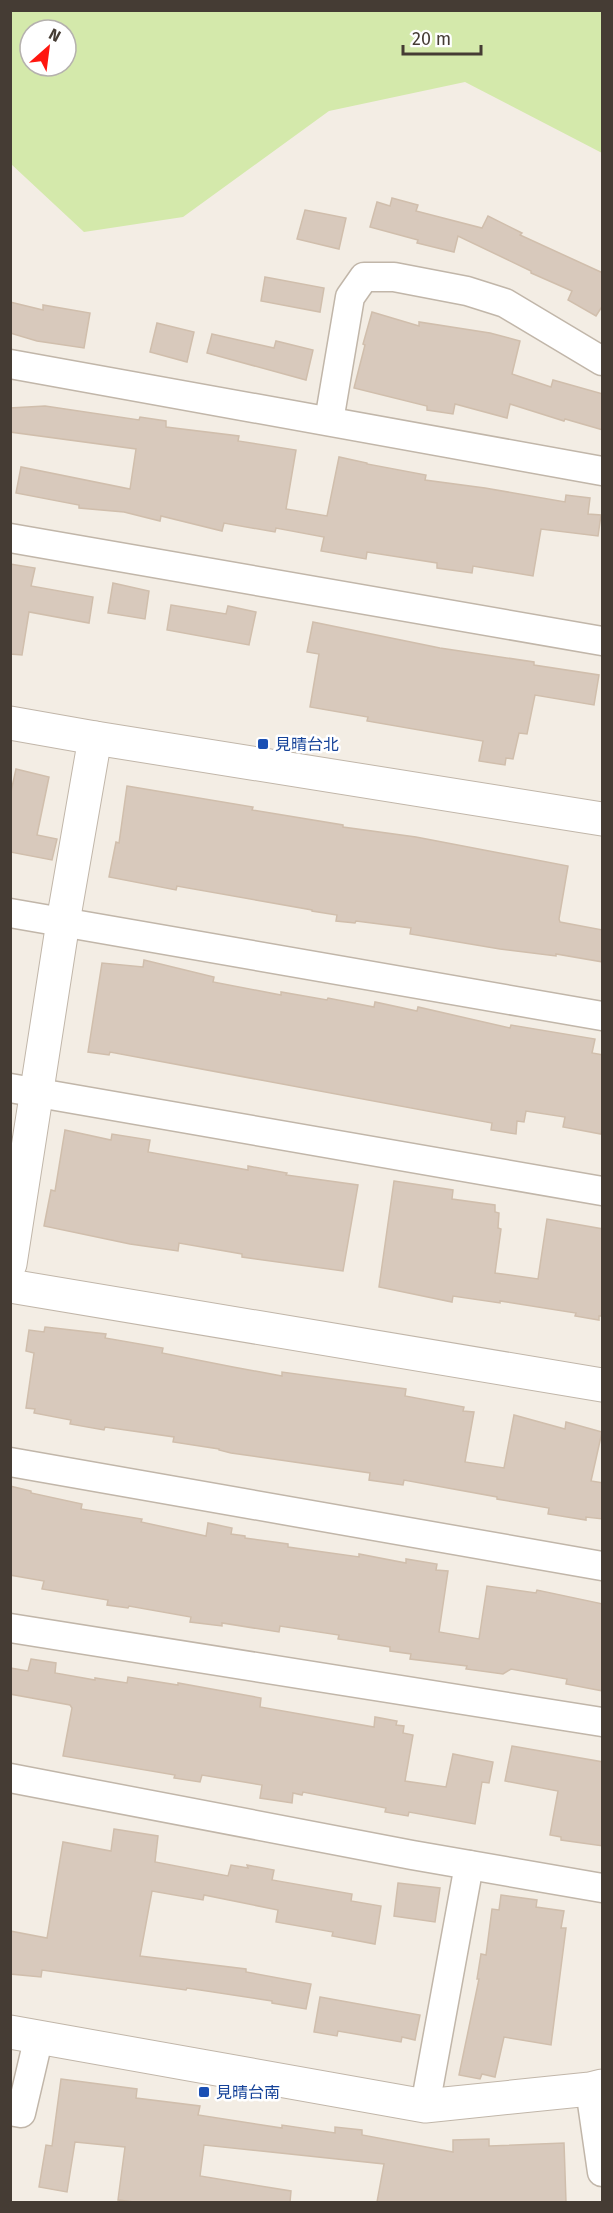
<svg xmlns="http://www.w3.org/2000/svg" width="613" height="2213" font-family="'Fira Sans','Noto Sans JP',sans-serif">
<style>
.green{fill:#d4e9ab;fill-rule:evenodd}
.building{fill:#d8c9bc;stroke:#d0beac;stroke-width:1.5}
.lines{fill:none;stroke-linecap:round;stroke-linejoin:round}
.minor-casing{stroke:#c1b6a9;stroke-width:31}
.tertiary-casing{stroke:#c1b6a9;stroke-width:35}
.minor{stroke:#fff;stroke-width:28}
.tertiary{stroke:#fff;stroke-width:33}
.transit-dot{fill:#1a4fb4;stroke:#fff;stroke-width:2}
.labels{text-anchor:middle;stroke-width:5;stroke-linejoin:round;paint-order:stroke}
.transit-label{font-size:16px;fill:#164399;stroke:#fff;text-anchor:start}
</style>
<rect width="100%" height="100%" fill="#f3ede4"/>
<path class="green" d="M 10,11 L 602,11 L 602,153 L 465,82 L 329,111 L 183,217 L 84,232 L 11,164 ZM 30,30 L 66,30 L 66,66 L 30,66 Z"/>
<g class="building">
<path d="M 392,198 L 418,205 L 416,211 L 482,228 L 488,216 L 522,233 L 520,235 L 603,273 L 603,305 L 596,316 L 568,300 L 572,291 L 531,273 L 531,271 L 458,236 L 454,252 L 417,243 L 418,240 L 370,227 L 377,202 L 390,206 Z"/>
<path d="M 305,210 L 346,218 L 339,249 L 297,239 Z"/>
<path d="M 265,277 L 324,288 L 320,312 L 261,301 Z"/>
<path d="M 10,302 L 43,310 L 43,305 L 90,313 L 84,348 L 37,341 L 10,333 Z"/>
<path d="M 372,312 L 419,326 L 419,322 L 490,333 L 520,341 L 512,374 L 551,387 L 553,380 L 603,394 L 603,430 L 565,419 L 564,421 L 510,404 L 507,418 L 455,404 L 453,414 L 427,410 L 427,406 L 354,388 L 365,345 L 363,344 Z"/>
<path d="M 157,323 L 194,332 L 187,362 L 150,352 Z"/>
<path d="M 212,334 L 274,348 L 276,341 L 313,350 L 306,380 L 207,353 Z"/>
<path d="M 45,406 L 139,420 L 140,417 L 166,421 L 166,427 L 239,436 L 238,441 L 296,450 L 286,509 L 327,516 L 339,457 L 367,463 L 367,464 L 426,475 L 425,480 L 485,488 L 565,502 L 566,495 L 590,498 L 588,514 L 601,515 L 598,536 L 541,529 L 533,576 L 473,566 L 472,573 L 437,568 L 437,563 L 367,552 L 366,559 L 321,551 L 324,537 L 276,528 L 275,532 L 224,523 L 222,531 L 161,516 L 160,521 L 124,512 L 79,508 L 79,505 L 16,493 L 21,467 L 130,489 L 136,449 L 10,432 L 10,408 Z"/>
<path d="M 10,564 L 35,568 L 31,586 L 93,597 L 89,623 L 29,612 L 22,655 L 10,654 Z"/>
<path d="M 113,583 L 149,591 L 145,619 L 108,613 Z"/>
<path d="M 171,605 L 226,614 L 228,606 L 256,612 L 249,645 L 167,630 Z"/>
<path d="M 313,622 L 440,648 L 534,662 L 534,665 L 599,675 L 594,705 L 535,695 L 527,734 L 519,733 L 513,759 L 506,758 L 505,765 L 479,761 L 483,741 L 367,721 L 368,717 L 310,707 L 319,654 L 307,652 Z"/>
<path d="M 16,769 L 49,777 L 37,835 L 57,839 L 52,860 L 10,852 L 10,796 Z"/>
<path d="M 127,786 L 253,807 L 252,810 L 343,825 L 343,827 L 416,837 L 568,866 L 559,919 L 560,922 L 603,930 L 603,962 L 556,954 L 556,956 L 500,949 L 410,934 L 411,928 L 356,921 L 355,923 L 336,921 L 337,915 L 312,911 L 312,910 L 177,886 L 176,890 L 109,877 L 116,842 L 119,843 Z"/>
<path d="M 144,960 L 214,977 L 213,982 L 281,995 L 281,992 L 327,1000 L 328,998 L 374,1007 L 375,1002 L 417,1011 L 418,1007 L 510,1028 L 511,1025 L 595,1039 L 592,1053 L 603,1055 L 603,1122 L 601,1134 L 563,1127 L 565,1117 L 526,1111 L 524,1122 L 517,1121 L 516,1134 L 491,1130 L 492,1123 L 110,1052 L 109,1055 L 88,1052 L 102,963 L 143,967 Z"/>
<path d="M 65,1130 L 111,1140 L 112,1134 L 150,1140 L 148,1152 L 248,1170 L 248,1166 L 287,1173 L 286,1175 L 358,1185 L 343,1271 L 242,1257 L 242,1254 L 179,1243 L 178,1251 L 130,1244 L 44,1226 L 51,1190 L 55,1191 Z"/>
<path d="M 394,1181 L 453,1190 L 452,1199 L 495,1205 L 495,1212 L 499,1213 L 498,1228 L 501,1229 L 495,1273 L 538,1279 L 547,1219 L 603,1229 L 603,1316 L 599,1316 L 599,1320 L 575,1316 L 576,1313 L 500,1301 L 500,1303 L 453,1296 L 452,1302 L 379,1287 Z"/>
<path d="M 45,1327 L 106,1334 L 105,1338 L 163,1348 L 162,1353 L 233,1367 L 282,1376 L 282,1372 L 406,1389 L 405,1396 L 464,1407 L 463,1411 L 474,1412 L 465,1462 L 504,1468 L 514,1415 L 565,1429 L 566,1422 L 602,1432 L 591,1481 L 603,1483 L 603,1519 L 586,1517 L 586,1520 L 548,1514 L 549,1508 L 497,1499 L 497,1497 L 404,1480 L 403,1485 L 369,1480 L 370,1473 L 231,1453 L 219,1450 L 219,1449 L 173,1442 L 174,1437 L 105,1427 L 104,1430 L 70,1424 L 71,1420 L 34,1413 L 35,1409 L 26,1408 L 34,1353 L 26,1351 L 29,1330 L 44,1332 Z"/>
<path d="M 10,1486 L 31,1491 L 31,1493 L 82,1504 L 81,1509 L 142,1519 L 141,1522 L 206,1536 L 208,1523 L 232,1528 L 231,1534 L 245,1536 L 245,1538 L 288,1544 L 288,1547 L 359,1557 L 359,1554 L 406,1563 L 406,1559 L 437,1564 L 436,1570 L 448,1571 L 439,1632 L 479,1639 L 487,1586 L 536,1593 L 537,1590 L 603,1604 L 603,1691 L 566,1684 L 567,1679 L 511,1669 L 503,1674 L 466,1669 L 467,1666 L 410,1659 L 411,1654 L 390,1651 L 390,1647 L 338,1639 L 339,1635 L 280,1626 L 279,1632 L 222,1623 L 222,1626 L 190,1622 L 191,1617 L 129,1606 L 128,1608 L 107,1605 L 108,1600 L 42,1589 L 44,1581 L 10,1575 Z"/>
<path d="M 31,1659 L 56,1663 L 55,1673 L 95,1680 L 95,1678 L 127,1683 L 128,1677 L 178,1685 L 178,1683 L 261,1698 L 260,1707 L 374,1727 L 375,1717 L 397,1721 L 396,1725 L 404,1726 L 403,1733 L 413,1735 L 405,1781 L 446,1787 L 453,1754 L 493,1762 L 489,1783 L 482,1782 L 475,1824 L 409,1812 L 408,1816 L 385,1812 L 386,1808 L 303,1792 L 302,1795 L 293,1793 L 292,1803 L 260,1798 L 262,1785 L 202,1775 L 200,1782 L 174,1778 L 175,1775 L 63,1756 L 72,1708 L 70,1705 L 10,1694 L 10,1668 L 28,1671 Z"/>
<path d="M 512,1746 L 603,1762 L 603,1846 L 561,1840 L 561,1837 L 550,1835 L 558,1791 L 505,1781 Z"/>
<path d="M 114,1829 L 158,1836 L 155,1862 L 228,1876 L 231,1865 L 248,1868 L 247,1865 L 274,1870 L 272,1880 L 352,1894 L 351,1901 L 381,1906 L 375,1944 L 332,1936 L 333,1932 L 276,1922 L 278,1910 L 204,1895 L 203,1900 L 152,1891 L 140,1956 L 246,1969 L 246,1972 L 311,1984 L 306,2009 L 272,2003 L 272,2001 L 187,1988 L 186,1990 L 42,1970 L 41,1977 L 10,1974 L 10,1931 L 47,1938 L 63,1842 L 111,1851 Z"/>
<path d="M 398,1883 L 440,1888 L 435,1922 L 394,1916 Z"/>
<path d="M 501,1895 L 537,1900 L 536,1907 L 564,1911 L 561,1928 L 566,1928 L 551,2045 L 504,2037 L 495,2077 L 482,2074 L 480,2079 L 459,2075 L 479,1979 L 477,1979 L 481,1954 L 486,1955 L 492,1909 L 499,1910 Z"/>
<path d="M 320,1997 L 420,2015 L 415,2040 L 402,2037 L 401,2042 L 338,2031 L 337,2036 L 314,2032 Z"/>
<path d="M 61,2079 L 137,2089 L 136,2098 L 200,2106 L 198,2115 L 282,2128 L 282,2125 L 335,2133 L 335,2127 L 362,2130 L 362,2135 L 453,2152 L 453,2140 L 489,2139 L 489,2146 L 564,2143 L 566,2202 L 377,2202 L 384,2164 L 204,2145 L 200,2176 L 291,2191 L 290,2202 L 134,2202 L 118,2200 L 125,2147 L 75,2142 L 67,2192 L 39,2187 L 46,2145 L 52,2146 Z"/>
</g>
<g class="lines">
<g class="minor-casing">
<g id="minor">
<path d="M 10,364 L 602,471"/>
<path d="M 329,421 L 350,297 L 364,277 L 394,277 L 467,291 L 505,303 L 602,361"/>
<path d="M 10,538 L 602,641"/>
<path d="M 10,913 L 602,1016"/>
<path d="M 10,1088 L 602,1191"/>
<path d="M 10,1462 L 602,1566"/>
<path d="M 10,1628 L 602,1722"/>
<path d="M 10,1778 L 412,1855 L 602,1888"/>
<path d="M 590,2089 L 602,2172"/>
<path d="M 425,2106 L 469,1865"/>
<path d="M 10,2111 L 21,2113 L 39,2036"/>
</g>
</g>
<g class="tertiary-casing">
<g id="tertiary">
<path d="M 10,723 L 95,738 L 602,819"/>
<path d="M 10,1264 L 63,922 L 95,738"/>
<path d="M 10,1286 L 602,1385"/>
<path d="M 10,2032 L 425,2106 L 590,2089 L 602,2086"/>
</g>
</g>
<use href="#minor" class="minor"/>
<use href="#tertiary" class="tertiary"/>
</g>
<g class="transit-dot">
<rect x="257" y="738" width="12" height="12" rx="3"/>
<rect x="198" y="2086" width="12" height="12" rx="3"/>
</g>
<g class="labels">
<g class="transit-label">
<text x="275" y="750">見晴台北</text>
<text x="216" y="2098">見晴台南</text>
</g>
</g>
<rect width="613" height="2213" fill="none" stroke="#453c34" stroke-width="24"/>
<g transform="translate(48 48) rotate(28)"><circle r="28" fill="#ffffff" stroke="#b5b1ae" stroke-width="1.5"/>
<path d="M0-4.5L10 22L0 15L-10 22Z" fill="#ff160f"/>
<text y="-9" font-size="16" font-weight="bold" text-anchor="middle" fill="#453c34">N</text>
</g>
<path d="M403 45v9h78v-9" fill="none" stroke="#453c34" stroke-width="3"/>
<text x="412" y="45" font-size="18" fill="#453c34" stroke="#ffffff" stroke-width="4.5" paint-order="stroke">20 m</text>
</svg>
